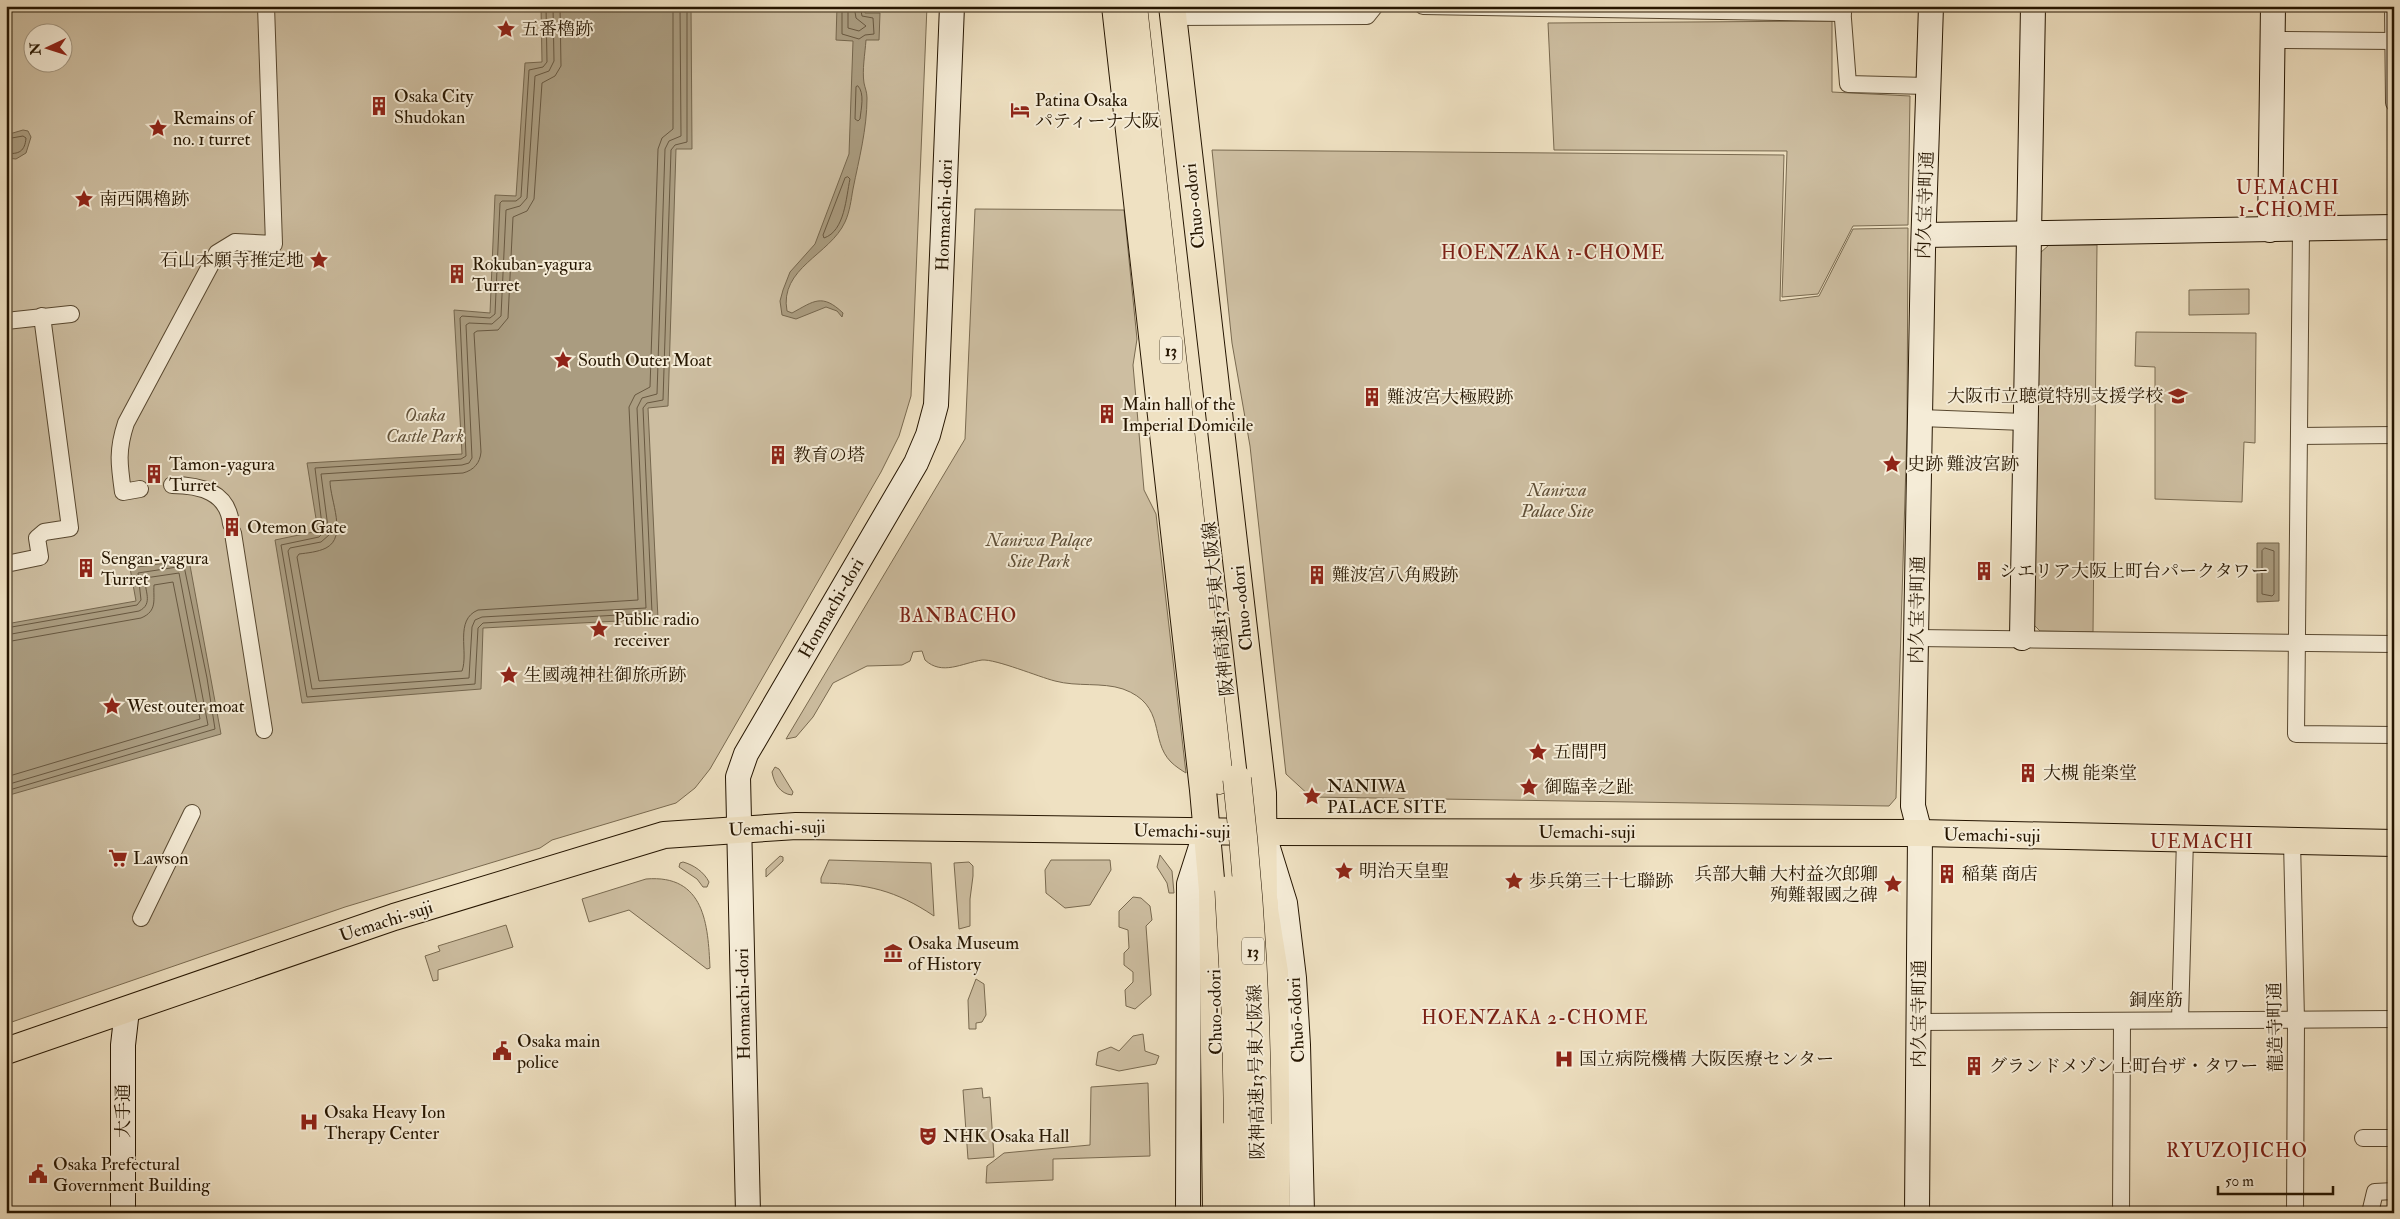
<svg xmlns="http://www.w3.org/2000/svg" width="2400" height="1219" font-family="'IM FELL Double Pica','Noto Serif JP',serif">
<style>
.green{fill:#cdbea1;stroke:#796a50;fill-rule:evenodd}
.water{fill:#aa9c80;stroke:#75664d}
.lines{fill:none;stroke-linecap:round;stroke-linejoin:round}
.shore{stroke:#685840;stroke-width:1}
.street-casing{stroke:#584830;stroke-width:18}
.secondary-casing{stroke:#251500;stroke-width:26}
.primary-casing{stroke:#251500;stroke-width:28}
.highway-casing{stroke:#251500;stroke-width:29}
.street{stroke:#f5ecd7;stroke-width:16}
.secondary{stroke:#f5ecd7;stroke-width:24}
.primary{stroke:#efe1c2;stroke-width:26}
.highway{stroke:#efe1c2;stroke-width:28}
.highway-bridge-casing{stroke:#251500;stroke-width:29;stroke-linecap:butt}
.highway-bridge{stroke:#efe1c2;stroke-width:28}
.labels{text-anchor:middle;stroke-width:4;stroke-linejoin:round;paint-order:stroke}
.shield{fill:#f5ecd7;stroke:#635640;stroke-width:1}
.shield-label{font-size:16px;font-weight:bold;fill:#251500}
.poi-label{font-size:18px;fill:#251500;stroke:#f5ecd7;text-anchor:start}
.street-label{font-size:18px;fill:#251500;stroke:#f5ecd7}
.park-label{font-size:18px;font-style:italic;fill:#605038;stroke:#f5ecd7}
.neighbourhood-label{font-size:19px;letter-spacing:1px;fill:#7a1f14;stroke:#f5ecd7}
</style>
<rect width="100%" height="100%" fill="#efe1c2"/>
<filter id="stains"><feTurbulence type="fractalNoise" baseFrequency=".004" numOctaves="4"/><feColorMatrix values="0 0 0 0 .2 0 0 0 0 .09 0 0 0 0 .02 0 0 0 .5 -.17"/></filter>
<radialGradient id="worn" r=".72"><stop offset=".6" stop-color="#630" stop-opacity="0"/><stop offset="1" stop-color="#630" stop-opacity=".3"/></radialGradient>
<g class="green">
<path d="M 6,6 L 927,6 L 911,396 L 899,436 L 881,472 L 710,769 L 695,788 L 676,803 L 552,840 L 540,848 L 345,907 L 6,1024 ZM 32,32 L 62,32 L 62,62 L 32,62 Z"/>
<path d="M 1832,21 L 1832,92 L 1910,96 L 1908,225 L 1853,226 L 1818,294 L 1782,297 L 1787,151 L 1554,150 L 1548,23 Z"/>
<path d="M 1212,150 L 1784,155 L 1780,301 L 1819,296 L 1853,229 L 1908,228 L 1907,429 L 1896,798 L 1889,806 L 1311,797 L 1286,774 L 1250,446 L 1232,343 Z"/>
<path d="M 975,209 L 1124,210 L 1137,339 L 1133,365 L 1144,490 L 1156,514 L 1186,773 C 1181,770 1175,766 1171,762 C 1149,740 1167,705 1123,689 C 1102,682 1077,687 1055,681 C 1039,677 996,659 982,660 C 962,663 942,676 925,660 L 922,651 L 913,652 L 910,661 L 902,665 L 867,666 L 833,683 L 813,717 L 796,737 L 786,739 L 965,439 Z"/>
<path d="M 2049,245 L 2097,245 L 2093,632 L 2040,631 L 2034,625 L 2040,253 Z"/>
<path d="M 2249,289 L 2249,314 L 2189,315 L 2189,290 Z"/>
<path d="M 2136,332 L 2256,333 L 2255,443 L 2244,442 L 2242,502 L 2155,499 L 2155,367 L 2135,366 Z"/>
<path d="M 775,767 L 779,769 L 793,792 L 792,795 C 780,794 774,783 772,772 Z"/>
<path d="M 1160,855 L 1172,871 L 1174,893 L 1169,893 L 1167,883 L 1157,867 Z"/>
<path d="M 780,856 L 783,857 L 783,861 L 766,877 L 766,869 Z"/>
<path d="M 829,860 L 931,863 L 934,916 C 895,890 868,884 821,883 L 821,878 Z"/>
<path d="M 1051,860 L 1110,860 L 1111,870 L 1090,905 L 1065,908 L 1046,893 L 1045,870 Z"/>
<path d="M 683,862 C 694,865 704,872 709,882 L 707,887 L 703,887 L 697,879 L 679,867 L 680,863 Z"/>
<path d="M 969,862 L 973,866 L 973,876 L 970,899 L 970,926 L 959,929 L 954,863 Z"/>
<path d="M 646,879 C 705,874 708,925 710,968 L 707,969 L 629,910 L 589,922 L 582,899 Z"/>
<path d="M 1133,897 L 1141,898 L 1150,906 L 1152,920 L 1146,926 L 1151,995 L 1135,1009 L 1126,1006 L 1125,990 L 1133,982 L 1133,972 L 1124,965 L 1124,953 L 1129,948 L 1128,930 L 1119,927 L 1119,911 Z"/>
<path d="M 506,925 L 513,947 L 438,970 L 438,980 L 433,981 L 425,956 L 440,951 L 438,946 Z"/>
<path d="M 976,979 L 984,984 L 986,1015 L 982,1022 L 976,1023 L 976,1029 L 969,1029 L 968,1000 Z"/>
<path d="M 1143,1034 L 1145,1051 L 1159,1056 L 1156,1064 L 1119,1071 L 1096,1065 L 1098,1052 L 1111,1047 L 1119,1051 L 1133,1036 Z"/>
<path d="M 1148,1083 L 1150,1156 L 1053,1159 L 1053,1180 L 986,1183 L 987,1166 L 1004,1153 L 1090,1145 L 1091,1087 Z"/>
<path d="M 982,1088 L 983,1098 L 990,1097 L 994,1157 L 968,1159 L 963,1090 Z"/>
</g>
<g class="water">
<path d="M 541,6 L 691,6 L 692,149 L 676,149 L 668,406 L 648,408 L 658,619 L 483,628 L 481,689 L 302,703 L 275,540 L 318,531 L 307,463 L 462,454 L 454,310 L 490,313 L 495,195 L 516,196 L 525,63 L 542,62 Z"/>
<path d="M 837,6 L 865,6 L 865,13 L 880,13 L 879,40 L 866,40 C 865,54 862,70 864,83 C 865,88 867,92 867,98 C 867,129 859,159 853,189 C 851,200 850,211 845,222 C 830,255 779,268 787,311 L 792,313 C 814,301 822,293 843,313 L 842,317 L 837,311 L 826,307 L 796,319 L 782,315 L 780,301 L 783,290 L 790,272 L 815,244 L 849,154 L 853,41 L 836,40 Z"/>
<path d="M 23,130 L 28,131 L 31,137 L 26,153 L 16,159 L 6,158 L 6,135 Z"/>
<path d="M 2257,543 L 2279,543 L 2279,601 L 2257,602 Z"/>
<path d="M 189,560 L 221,734 L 6,796 L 6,624 L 136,601 L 130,568 Z"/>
</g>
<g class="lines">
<g class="shore">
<path d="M 546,6 L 547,62 L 543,67 L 529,70 L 521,197 L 516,201 L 502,201 L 500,203 L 495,314 L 490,318 L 462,316 L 460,318 L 466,456 L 461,459 L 315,468 L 323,533 L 319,537 L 281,545 L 307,697 L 475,684 L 478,628 L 483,623 L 652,613 L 643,408 L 647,403 L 663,400 L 671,150 L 675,145 L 687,142 L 687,6"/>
<path d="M 553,6 L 554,61 L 549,71 L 535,76 L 527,198 L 520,206 L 506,210 L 501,316 L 492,324 L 469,323 L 466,325 L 472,458 L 469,463 L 462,465 L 321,474 L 329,535 L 321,542 L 290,548 L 288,551 L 312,689 L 469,678 L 472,627 L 475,620 L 482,617 L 646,608 L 637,408 L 642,398 L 657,394 L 665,149 L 669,141 L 681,136 L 680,6"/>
<path d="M 560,6 L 561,66 L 555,76 L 542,83 L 534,199 L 527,211 L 513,217 L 508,318 L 498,330 L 477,331 L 474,333 L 481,452 C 480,463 474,470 463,473 L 330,481 C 330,500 348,537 326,548 C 318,552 307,553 299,554 L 297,557 L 319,681 L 462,671 C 469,652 454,620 478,610 L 638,600 L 629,407 L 635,395 L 650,387 L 658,149 L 662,138 L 673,129 L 673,6"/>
<path d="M 842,6 L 842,34 L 859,39 L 865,35 L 874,34 L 873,18 L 862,16 L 860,6"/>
<path d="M 848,6 L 848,28 L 859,31 L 866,26 L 856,18 L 854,6"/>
<path d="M 858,86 C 865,93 861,109 860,119 L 858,121 L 855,119 L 856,87 Z"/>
<path d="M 6,139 L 23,136 L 26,138 C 25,151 19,155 6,153"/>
<path d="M 848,177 L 850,179 C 846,197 845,231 824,238 L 823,235 L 845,178 Z"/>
<path d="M 2265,548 L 2274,551 L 2274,594 L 2272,596 L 2262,594 L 2262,551 Z"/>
<path d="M 6,628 L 137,605 L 141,600 L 138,573 L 184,566 L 207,678 L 215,729 L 6,791"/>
<path d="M 6,635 L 139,611 C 154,604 144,590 145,578 L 179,573 L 208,725 L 6,785"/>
<path d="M 6,642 L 141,618 C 158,611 153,599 154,585 L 173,582 L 200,719 L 6,777"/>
</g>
<g class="street-casing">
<g id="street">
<path d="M 1423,6 L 1843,13"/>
<path d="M 1842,6 L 1848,84 L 1927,86"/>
<path d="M 2393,6 L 2394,103"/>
<path d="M 1173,17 L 1367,16 L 1375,6"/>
<path d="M 2273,40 L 2394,41"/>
<path d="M 2301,230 L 2296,734 L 2394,735"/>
<path d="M 6,321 L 71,314"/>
<path d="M 1921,418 L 2024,422"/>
<path d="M 2299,436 L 2394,435"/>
<path d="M 172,485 C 200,485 228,492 231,524"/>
<path d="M 140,489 L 123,492 C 119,464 117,450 126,423 L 217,253 L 235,242 L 274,244 L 266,6"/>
<path d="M 233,533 L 264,730"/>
<path d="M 6,564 L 40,557 L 37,538 L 44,532 L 70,528 L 42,316"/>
<path d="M 1917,638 L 2394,644"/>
<path d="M 2292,841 L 2296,1020 L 2295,1213"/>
<path d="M 141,918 L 192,813"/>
<path d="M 2180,1020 L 2185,839"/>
<path d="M 1919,1022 L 2394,1019"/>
<path d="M 2363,1138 L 2394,1138"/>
<path d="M 2121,1213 L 2122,1021"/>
<path d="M 2370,1213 L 2375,1192 L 2394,1191"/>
</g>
</g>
<g class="secondary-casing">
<g id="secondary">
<path d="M 2270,230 L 2273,6"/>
<path d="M 1924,235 L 2394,227"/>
<path d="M 2022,638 L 2033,6"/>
<path d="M 1268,848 L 1285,903 L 1294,978 L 1298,1045 L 1302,1213"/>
<path d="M 123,1213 L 123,1045 L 127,1010"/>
<path d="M 748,1213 L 738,777 L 746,754 L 916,463 L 928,435 L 936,405 L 952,6"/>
<path d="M 1188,1213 L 1189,884 L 1206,831"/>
<path d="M 1917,1213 L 1920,833 L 1913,806 L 1923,250 L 1931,6"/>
</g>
</g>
<g class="primary-casing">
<g id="primary">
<path d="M 1115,6 L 1203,790 L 1212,890 L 1216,1213"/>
<path d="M 1172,6 L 1263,793 L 1264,903 L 1275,972 L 1277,1213"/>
<path d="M 6,1051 L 394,917 L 664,835 L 796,826 L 1263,832 L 1920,833 L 2394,843"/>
</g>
</g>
<g class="highway-casing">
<g id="highway">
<path d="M 1133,6 L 1219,780"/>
<path d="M 1260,949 L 1264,903"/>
<path d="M 1261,1099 L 1263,1213"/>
<path d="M 1238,1123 L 1238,1213"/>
</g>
</g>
<use href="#street" class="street"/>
<use href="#secondary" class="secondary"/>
<use href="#primary" class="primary"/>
<use href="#highway" class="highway"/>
<g class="highway-bridge-casing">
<g id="highway-bridge">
<path d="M 1237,779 C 1250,894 1257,1008 1257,1124"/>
<path d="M 1229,890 L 1236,1019 L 1238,1123"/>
</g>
</g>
<use href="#highway-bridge" class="highway-bridge"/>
</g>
<defs>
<g id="sight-bare" transform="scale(1.5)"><path d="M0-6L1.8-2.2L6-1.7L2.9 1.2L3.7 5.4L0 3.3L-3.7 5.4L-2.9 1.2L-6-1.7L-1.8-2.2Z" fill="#8f2418" stroke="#f5ecd7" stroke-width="2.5" paint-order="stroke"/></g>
<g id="building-bare" transform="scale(1.5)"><path d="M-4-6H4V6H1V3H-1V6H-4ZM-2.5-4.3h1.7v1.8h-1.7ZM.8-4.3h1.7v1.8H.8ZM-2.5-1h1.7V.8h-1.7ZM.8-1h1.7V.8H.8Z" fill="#8f2418" stroke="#f5ecd7" stroke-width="2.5" paint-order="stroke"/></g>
<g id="hotel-bare" transform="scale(1.5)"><path d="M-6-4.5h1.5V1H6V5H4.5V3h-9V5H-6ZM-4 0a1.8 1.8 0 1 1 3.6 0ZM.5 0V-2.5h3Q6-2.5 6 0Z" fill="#8f2418" stroke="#f5ecd7" stroke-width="2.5" paint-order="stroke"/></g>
<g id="school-bare" transform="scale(1.5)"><path d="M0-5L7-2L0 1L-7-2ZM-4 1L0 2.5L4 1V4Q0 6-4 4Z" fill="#8f2418" stroke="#f5ecd7" stroke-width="2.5" paint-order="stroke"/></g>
<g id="supermarket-bare" transform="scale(1.5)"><path d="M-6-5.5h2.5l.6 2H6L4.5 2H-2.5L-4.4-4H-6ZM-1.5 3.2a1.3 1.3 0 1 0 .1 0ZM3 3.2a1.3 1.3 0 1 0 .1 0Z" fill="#8f2418" stroke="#f5ecd7" stroke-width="2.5" paint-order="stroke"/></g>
<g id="museum-bare" transform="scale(1.5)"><path d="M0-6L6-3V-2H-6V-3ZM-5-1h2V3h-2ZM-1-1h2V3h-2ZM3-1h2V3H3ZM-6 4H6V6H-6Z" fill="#8f2418" stroke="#f5ecd7" stroke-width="2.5" paint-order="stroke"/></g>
<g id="civic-bare" transform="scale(1.5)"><path d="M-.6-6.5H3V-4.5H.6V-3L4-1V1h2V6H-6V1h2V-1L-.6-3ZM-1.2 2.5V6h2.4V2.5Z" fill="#8f2418" stroke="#f5ecd7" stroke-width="2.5" paint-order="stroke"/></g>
<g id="hospital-bare" transform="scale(1.5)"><path d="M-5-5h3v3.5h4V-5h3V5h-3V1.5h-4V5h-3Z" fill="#8f2418" stroke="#f5ecd7" stroke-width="2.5" paint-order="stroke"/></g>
<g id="theatre-bare" transform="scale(1.5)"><path d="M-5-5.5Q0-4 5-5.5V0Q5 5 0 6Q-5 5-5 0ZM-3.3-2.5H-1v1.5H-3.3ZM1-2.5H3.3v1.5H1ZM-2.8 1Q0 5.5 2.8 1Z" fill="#8f2418" stroke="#f5ecd7" stroke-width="2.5" paint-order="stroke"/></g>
</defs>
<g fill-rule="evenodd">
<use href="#sight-bare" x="506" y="29"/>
<use href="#building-bare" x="379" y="106"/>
<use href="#hotel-bare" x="1020" y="110"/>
<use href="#sight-bare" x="158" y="128"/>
<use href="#sight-bare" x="84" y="199"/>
<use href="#sight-bare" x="319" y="260"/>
<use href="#building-bare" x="457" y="274"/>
<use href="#sight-bare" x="563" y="360"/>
<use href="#school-bare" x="2178" y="396"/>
<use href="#building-bare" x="1372" y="397"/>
<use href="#building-bare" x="1107" y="414"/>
<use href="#building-bare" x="778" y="455"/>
<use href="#sight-bare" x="1892" y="464"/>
<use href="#building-bare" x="154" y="474"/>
<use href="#building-bare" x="232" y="527"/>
<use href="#building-bare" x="86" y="568"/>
<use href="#building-bare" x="1984" y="571"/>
<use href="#building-bare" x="1317" y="575"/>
<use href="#sight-bare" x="599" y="629"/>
<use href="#sight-bare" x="509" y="675"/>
<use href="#sight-bare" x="112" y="706"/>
<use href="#sight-bare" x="1538" y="752"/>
<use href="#building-bare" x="2028" y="773"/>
<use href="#sight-bare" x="1529" y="787"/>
<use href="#sight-bare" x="1312" y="796"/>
<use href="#supermarket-bare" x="118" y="858"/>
<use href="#sight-bare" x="1344" y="871"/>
<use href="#building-bare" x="1947" y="874"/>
<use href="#sight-bare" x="1514" y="881"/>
<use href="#sight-bare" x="1893" y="884"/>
<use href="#museum-bare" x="893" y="953"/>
<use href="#civic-bare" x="502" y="1051"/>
<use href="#hospital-bare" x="1564" y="1059"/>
<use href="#building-bare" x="1974" y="1066"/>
<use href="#hospital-bare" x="309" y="1122"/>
<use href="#theatre-bare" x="928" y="1136"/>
<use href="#civic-bare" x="38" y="1174"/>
</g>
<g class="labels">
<g class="shield">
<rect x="1160" y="336.5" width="22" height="27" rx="4"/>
<rect x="1242" y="937.5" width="22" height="27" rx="4"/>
</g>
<g class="shield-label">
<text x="1171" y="356">13</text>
<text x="1253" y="957">13</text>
</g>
<g class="poi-label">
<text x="521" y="35">五番櫓跡</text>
<text x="394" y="102">Osaka City<tspan x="394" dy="21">Shudokan</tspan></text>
<text x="1035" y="106">Patina Osaka<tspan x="1035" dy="21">パティーナ大阪</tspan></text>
<text x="173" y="124">Remains of<tspan x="173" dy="21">no. 1 turret</tspan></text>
<text x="99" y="205">南西隅櫓跡</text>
<text x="304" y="266" text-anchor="end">石山本願寺推定地</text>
<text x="472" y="270">Rokuban-yagura<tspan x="472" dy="21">Turret</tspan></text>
<text x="578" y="366">South Outer Moat</text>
<text x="2163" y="402" text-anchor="end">大阪市立聴覚特別支援学校</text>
<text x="1387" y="403">難波宮大極殿跡</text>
<text x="1122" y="410">Main hall of the<tspan x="1122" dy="21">Imperial Domicile</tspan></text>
<text x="793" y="461">教育の塔</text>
<text x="169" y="470">Tamon-yagura<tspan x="169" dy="21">Turret</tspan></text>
<text x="1907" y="470">史跡 難波宮跡</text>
<text x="247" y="533">Otemon Gate</text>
<text x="101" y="564">Sengan-yagura<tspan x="101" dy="21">Turret</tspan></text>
<text x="1999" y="577">シエリア大阪上町台パークタワー</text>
<text x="1332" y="581">難波宮八角殿跡</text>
<text x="614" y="625">Public radio<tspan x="614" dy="21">receiver</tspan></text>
<text x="524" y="681">生國魂神社御旅所跡</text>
<text x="127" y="712">West outer moat</text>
<text x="1553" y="758">五間門</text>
<text x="2043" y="779">大槻 能楽堂</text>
<text x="1327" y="792">NANIWA<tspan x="1327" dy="21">PALACE SITE</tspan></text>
<text x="1544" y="793">御臨幸之趾</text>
<text x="133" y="864">Lawson</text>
<text x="1359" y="877">明治天皇聖</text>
<text x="1878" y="880" text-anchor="end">兵部大輔 大村益次郎卿<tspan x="1878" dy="21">殉難報國之碑</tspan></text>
<text x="1962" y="880">稲葉 商店</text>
<text x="1529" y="887">歩兵第三十七聯跡</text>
<text x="908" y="949">Osaka Museum<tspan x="908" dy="21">of History</tspan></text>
<text x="517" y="1047">Osaka main<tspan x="517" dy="21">police</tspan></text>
<text x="1579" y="1065">国立病院機構 大阪医療センター</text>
<text x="1989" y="1072">グランドメゾン上町台ザ・タワー</text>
<text x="324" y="1118">Osaka Heavy Ion<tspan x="324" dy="21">Therapy Center</tspan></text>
<text x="943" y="1142">NHK Osaka Hall</text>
<text x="53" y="1170">Osaka Prefectural<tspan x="53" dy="21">Government Building</tspan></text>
</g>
<g class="street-label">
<text transform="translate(1925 205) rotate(-88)" y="6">内久宝寺町通</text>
<text transform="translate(1194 206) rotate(-96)" y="6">Chuo-odori</text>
<text transform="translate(944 215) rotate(-88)" y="6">Honmachi-dori</text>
<text transform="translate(831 608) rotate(-60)" y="6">Honmachi-dori</text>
<text transform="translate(1242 608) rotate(-96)" y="6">Chuo-odori</text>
<text transform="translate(1218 609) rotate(-96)" y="6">阪神高速13号東大阪線</text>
<text transform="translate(1917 610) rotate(-89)" y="6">内久宝寺町通</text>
<text transform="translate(777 828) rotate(-2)" y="6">Uemachi-suji</text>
<text transform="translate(1182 831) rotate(1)" y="6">Uemachi-suji</text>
<text x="1587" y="838">Uemachi-suji</text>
<text transform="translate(1992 835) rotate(1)" y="6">Uemachi-suji</text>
<text transform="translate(386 921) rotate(-18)" y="6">Uemachi-suji</text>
<text x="2156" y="1006">銅座筋</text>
<text transform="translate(743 1004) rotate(-91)" y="6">Honmachi-dori</text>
<text transform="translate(1215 1012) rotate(-91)" y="6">Chuo-odori</text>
<text transform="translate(1919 1014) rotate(-90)" y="6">内久宝寺町通</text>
<text transform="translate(1296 1020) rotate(-93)" y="6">Chuō-ōdori</text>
<text transform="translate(2275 1027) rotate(-91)" y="6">龍造寺町通</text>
<text transform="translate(1256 1072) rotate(-91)" y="6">阪神高速13号東大阪線</text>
<text transform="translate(123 1111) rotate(-90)" y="6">大手通</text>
</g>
<g class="park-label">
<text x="425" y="421">Osaka<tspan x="425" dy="21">Castle Park</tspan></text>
<text x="1557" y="496">Naniwa<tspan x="1557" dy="21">Palace Site</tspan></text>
<text x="1039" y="546">Naniwa Palące<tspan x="1039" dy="21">Site Park</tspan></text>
</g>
<g class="neighbourhood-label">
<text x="2288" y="194">UEMACHI<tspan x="2288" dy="22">1-CHOME</tspan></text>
<text x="1553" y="259">HOENZAKA 1-CHOME</text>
<text x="958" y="622">BANBACHO</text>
<text x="2202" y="848">UEMACHI</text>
<text x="1535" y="1024">HOENZAKA 2-CHOME</text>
<text x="2237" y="1157">RYUZOJICHO</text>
</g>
</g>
<rect width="2400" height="1219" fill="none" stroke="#efe1c2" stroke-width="25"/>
<rect x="8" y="8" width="2385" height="1204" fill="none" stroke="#251500" stroke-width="2.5"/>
<rect x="12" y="12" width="2375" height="1194" fill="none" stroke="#251500"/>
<g transform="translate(48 48) rotate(266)"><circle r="24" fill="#f5ecd7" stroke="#a29681"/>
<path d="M0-4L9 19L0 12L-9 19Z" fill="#8f2418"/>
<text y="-8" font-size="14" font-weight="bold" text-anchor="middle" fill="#251500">N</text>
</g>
<path d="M2218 1186v8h115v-8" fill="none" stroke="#251500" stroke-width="2.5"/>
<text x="2225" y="1186" font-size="15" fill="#251500" stroke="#f5ecd7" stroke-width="4" paint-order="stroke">50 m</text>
<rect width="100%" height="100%" filter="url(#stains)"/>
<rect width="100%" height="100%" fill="url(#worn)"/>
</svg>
